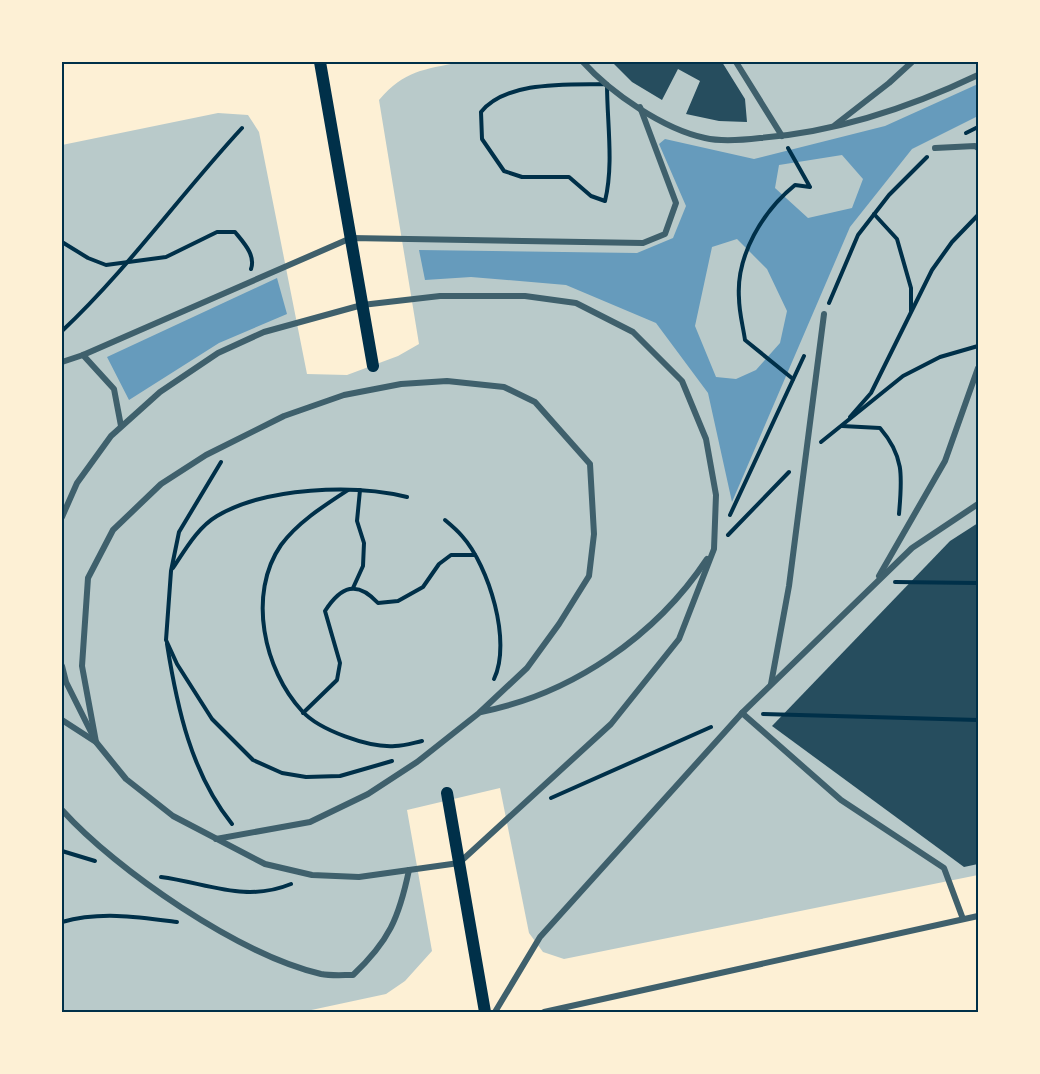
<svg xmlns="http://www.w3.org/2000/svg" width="1040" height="1074" font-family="'Varela Round',sans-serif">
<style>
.green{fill:#b9caca}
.water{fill:#669bbc;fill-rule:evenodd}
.building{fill:#264d5e}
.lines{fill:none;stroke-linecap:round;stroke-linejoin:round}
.path{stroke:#003049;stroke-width:4}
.minor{stroke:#3f606c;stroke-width:6}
.secondary{stroke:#003049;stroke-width:12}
.neatline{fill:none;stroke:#003049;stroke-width:2}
</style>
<rect width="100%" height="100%" fill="#fdf0d5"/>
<path class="green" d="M 460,62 L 978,62 L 978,875 L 564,959 L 543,952 L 529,933 L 500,788 L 407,810 L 432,951 L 405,981 L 386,994 L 302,1012 L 62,1012 L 62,145 L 218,113 L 248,115 L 259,132 L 307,374 L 347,375 L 398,356 L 419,344 L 379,100 C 405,70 423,70 460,62 Z"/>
<g class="water">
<path d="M 978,84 L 978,116 L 912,149 L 850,227 L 732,502 L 708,393 L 656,323 L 566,285 L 471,277 L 425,280 L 419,250 L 637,253 L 673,238 L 686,206 L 659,144 L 665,139 L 754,159 L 885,126 ZM 842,155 L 863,179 L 852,208 L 808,218 L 775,188 L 779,165 ZM 737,239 L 767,269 L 787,311 L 780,343 L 756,370 L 736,379 L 716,377 L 695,326 L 712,247 Z"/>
<path d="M 277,278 L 287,314 L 219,343 L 129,400 L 107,357 Z"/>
</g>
<g class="building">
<path d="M 618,62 L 722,62 L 745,99 L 747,122 L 719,121 L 686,114 L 700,81 L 678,69 L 662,100 L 632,82 L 614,64 Z"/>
<path d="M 978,523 L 978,864 L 964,867 L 772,726 L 950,541 Z"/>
</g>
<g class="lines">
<g class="path">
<path d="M 607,84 C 607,123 614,164 605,201 L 591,196 L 569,177 L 522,177 L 504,171 L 482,139 L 481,112 C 507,80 570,85 607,84 Z"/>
<path d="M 966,133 L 978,127"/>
<path d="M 788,148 L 810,187 L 795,185 C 763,211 736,255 739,298 C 739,312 743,326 745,340 L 793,379"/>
<path d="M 874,214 L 897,239 L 911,288 L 911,311"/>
<path d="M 62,242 L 88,258 L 106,265 L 166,257 L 217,232 L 235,232 C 243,242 256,255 251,269"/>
<path d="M 829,303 L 858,235 L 889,195 L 927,157"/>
<path d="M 62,331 C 128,269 180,195 242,128"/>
<path d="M 850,417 L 871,393 L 932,270 L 952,242 L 978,215"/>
<path d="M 842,426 L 880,428 C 905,457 902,478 899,514"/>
<path d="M 821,442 L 903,376 L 940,357 L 978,346"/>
<path d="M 221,462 L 179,532 L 171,571 L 166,640 L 177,664 L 212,719 L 253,760 L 282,773 L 306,777 L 340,776 L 392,761"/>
<path d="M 348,490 C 325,505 298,522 281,545 C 247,594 264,670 302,711 C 319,730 369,748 395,746 C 404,746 413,743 422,741"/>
<path d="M 730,515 L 804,356"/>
<path d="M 445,520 C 451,525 457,530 462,536 C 489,566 512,642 494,679"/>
<path d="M 728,535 L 789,472"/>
<path d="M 173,568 C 185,550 198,527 217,516 C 266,487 354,484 407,497"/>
<path d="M 895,582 L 978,583"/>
<path d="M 353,588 L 363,566 L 364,543 L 357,521 L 360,490"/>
<path d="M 167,644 C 177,707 191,773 232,824"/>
<path d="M 303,713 L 337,680 L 340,663 L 325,611 C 341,586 357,580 378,603 L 398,601 L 423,587 L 439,564 L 451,555 L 475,555"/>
<path d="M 763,714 L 978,720"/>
<path d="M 551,798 L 711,727"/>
<path d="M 62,851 L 95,861"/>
<path d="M 161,877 C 207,883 245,903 291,884"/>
<path d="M 62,922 C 100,911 139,917 177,922"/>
</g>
<g class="minor">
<path d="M 583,62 C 611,93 663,129 705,138 C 722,142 743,140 760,138 C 837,132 909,108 978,75"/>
<path d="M 736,62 L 782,136"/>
<path d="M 835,125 L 889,83 L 912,62"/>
<path d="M 935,148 L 975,146 L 978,148"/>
<path d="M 83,355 L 114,389 L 121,426"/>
<path d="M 62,362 L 83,355 L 351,238 L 643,243 L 665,234 L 676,203 L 640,107"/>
<path d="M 62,517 L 77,483 L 111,436 L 160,392 L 218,353 L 264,332 L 362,305 L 440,296 L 525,296 L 576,303 L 633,332 L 682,381 L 706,439 L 716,495 L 714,549 L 679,639 L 611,724 L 459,863 L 359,877 L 312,875 L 265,864 L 173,816 L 126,779 L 96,742 L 62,720"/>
<path d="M 879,576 L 945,461 L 978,368"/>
<path d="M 62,666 L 66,682 L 92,734"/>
<path d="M 771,684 L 789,586 L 824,314"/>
<path d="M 481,712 C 572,694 656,636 707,559"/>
<path d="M 742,713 L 841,800 L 944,868 L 963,919"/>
<path d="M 96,742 L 82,666 L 88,578 L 113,530 L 161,484 L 206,455 L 284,416 L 344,395 L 401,384 L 447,381 L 504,387 L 535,402 L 590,464 L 594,534 L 589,576 L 559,624 L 527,668 L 479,713 L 417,762 L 368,794 L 310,822 L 216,839"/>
<path d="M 62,810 C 117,871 240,955 321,974 C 331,976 343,975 353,975 C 389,941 399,918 409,870"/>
<path d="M 495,1012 L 540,937 L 742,713 L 912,548 L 978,504"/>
<path d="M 544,1012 L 978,916"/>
</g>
<g class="secondary">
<path d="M 320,62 L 373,366"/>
<path d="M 447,793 L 485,1012"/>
</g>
</g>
<rect width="1040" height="1074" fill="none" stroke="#fdf0d5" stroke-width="126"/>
<rect x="63" y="63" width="914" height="948" class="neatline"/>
</svg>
